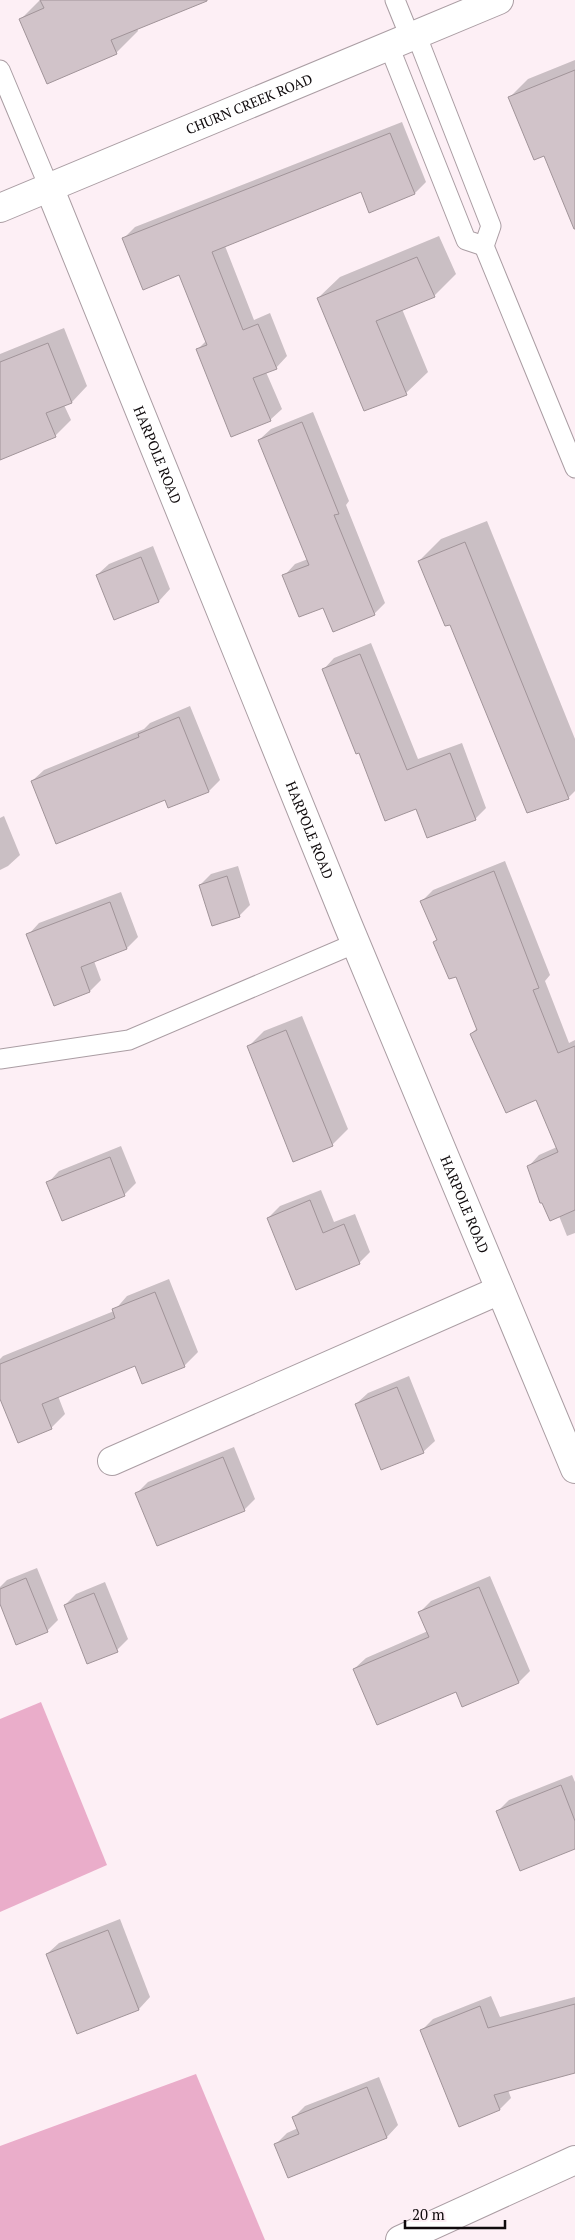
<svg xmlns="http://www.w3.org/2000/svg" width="575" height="2240" font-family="'PT Serif',serif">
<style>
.green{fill:#eaadca}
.shadow{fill:#0003}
.building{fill:#d1c3c9;stroke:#a19499}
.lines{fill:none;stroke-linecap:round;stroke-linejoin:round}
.service-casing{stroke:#aa9da3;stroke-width:21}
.minor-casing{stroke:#aa9da3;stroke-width:30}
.secondary-casing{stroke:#aa9da3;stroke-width:30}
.service{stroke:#fff;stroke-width:19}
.minor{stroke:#fff;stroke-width:28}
.secondary{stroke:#fff;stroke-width:28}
.labels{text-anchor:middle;stroke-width:4;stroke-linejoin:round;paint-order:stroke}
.street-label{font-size:14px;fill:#0f0a0c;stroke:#fdeff5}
</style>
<rect width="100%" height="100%" fill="#fdeff5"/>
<g class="green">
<path d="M 41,1702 L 107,1865 L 0,1912 L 0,1719 Z"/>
<path d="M 196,2074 L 265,2240 L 0,2240 L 0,2146 Z"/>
</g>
<g class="shadow">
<path d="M 40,0 L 203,0 L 137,28 L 138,31 L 116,53 L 21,19 Z"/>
<path d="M 575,60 L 575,229 L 545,154 L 510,97 L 528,79 Z"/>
<path d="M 402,122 L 426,182 L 415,193 L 370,211 L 361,190 L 225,246 L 254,320 L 270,313 L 287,356 L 276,368 L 266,372 L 282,409 L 270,420 L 197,350 L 207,340 L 180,274 L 123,239 L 135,227 Z"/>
<path d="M 439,236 L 456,274 L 434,296 L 402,309 L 428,372 L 406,393 L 318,298 L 340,277 Z"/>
<path d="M 64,328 L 87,386 L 72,402 L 64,405 L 71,420 L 55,436 L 0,458 L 0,354 Z"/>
<path d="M 313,412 L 349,501 L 346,505 L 385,603 L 374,614 L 324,606 L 284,576 L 295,564 L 308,559 L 259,440 L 271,429 Z"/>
<path d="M 487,521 L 575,739 L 575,791 L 568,798 L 451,623 L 419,561 L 441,539 Z"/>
<path d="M 153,546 L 170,589 L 159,601 L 115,619 L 97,575 L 109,564 Z"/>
<path d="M 371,643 L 418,759 L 462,743 L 486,808 L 475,819 L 417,807 L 323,670 L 334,658 Z"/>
<path d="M 190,706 L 220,780 L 209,791 L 169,806 L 166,798 L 32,781 L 44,770 L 144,729 L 150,723 Z"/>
<path d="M 4,816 L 20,855 L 8,866 L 0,870 L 0,818 Z"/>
<path d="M 505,861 L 550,975 L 545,981 L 569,1043 L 575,1040 L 575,1124 L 537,1098 L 471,1034 L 477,1028 L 457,975 L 435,942 L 438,939 L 422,901 L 433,890 Z"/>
<path d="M 238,866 L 250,905 L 239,916 L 200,885 L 211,874 Z"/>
<path d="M 121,892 L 138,937 L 127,948 L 94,961 L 101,980 L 90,991 L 28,935 L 39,923 Z"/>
<path d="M 302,1016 L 348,1129 L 332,1145 L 248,1047 L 264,1031 Z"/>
<path d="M 575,1139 L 575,1233 L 567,1236 L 559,1216 L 528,1167 L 539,1155 Z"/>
<path d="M 121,1146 L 136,1183 L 125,1194 L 62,1220 L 48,1183 L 59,1171 Z"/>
<path d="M 321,1190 L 334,1222 L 355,1214 L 370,1252 L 359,1263 L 268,1218 L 280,1206 Z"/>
<path d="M 169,1279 L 198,1352 L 184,1366 L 135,1364 L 58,1396 L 65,1414 L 51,1428 L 0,1396 L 0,1359 L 3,1356 L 114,1311 L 127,1296 Z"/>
<path d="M 409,1376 L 435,1441 L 423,1452 L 356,1404 L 368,1393 Z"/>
<path d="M 234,1447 L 255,1499 L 244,1510 L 137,1493 L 148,1482 Z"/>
<path d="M 37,1568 L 58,1620 L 47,1631 L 0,1601 L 0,1587 L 7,1580 Z"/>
<path d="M 490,1576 L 530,1671 L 519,1682 L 456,1690 L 354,1669 L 366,1658 L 428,1631 L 420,1612 L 431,1601 Z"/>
<path d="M 105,1582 L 128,1639 L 117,1650 L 65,1605 L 76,1594 Z"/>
<path d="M 572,1775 L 575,1782 L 575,1847 L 497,1812 L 509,1800 Z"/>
<path d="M 120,1919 L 150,1997 L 139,2009 L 77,2032 L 47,1954 L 59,1943 Z"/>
<path d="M 491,1996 L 500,2017 L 575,1997 L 575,2072 L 508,2090 L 511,2098 L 500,2109 L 422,2030 L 433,2019 Z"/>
<path d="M 379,2077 L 398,2125 L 387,2137 L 288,2176 L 276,2144 L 287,2133 L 298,2128 L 294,2117 L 305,2106 Z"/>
</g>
<g class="building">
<path d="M 40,0 L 207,0 L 207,1 L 111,40 L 117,54 L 47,84 L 19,19 L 44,8 Z"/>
<path d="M 575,70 L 575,229 L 574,229 L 544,156 L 534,160 L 508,97 Z"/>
<path d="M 390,133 L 415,194 L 369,213 L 361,192 L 212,252 L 243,330 L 258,324 L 277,369 L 253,378 L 271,421 L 231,437 L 196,349 L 207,345 L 179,275 L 143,290 L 122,238 Z"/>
<path d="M 417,257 L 435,297 L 376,321 L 407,395 L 364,411 L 317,298 Z"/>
<path d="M 48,343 L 72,403 L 46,413 L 56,437 L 0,460 L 0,362 Z"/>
<path d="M 302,422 L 339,514 L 334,515 L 375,615 L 333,632 L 323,608 L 299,617 L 282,575 L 309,565 L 258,440 Z"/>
<path d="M 465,542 L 569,799 L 527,813 L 450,625 L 445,626 L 418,561 Z"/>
<path d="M 141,557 L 159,602 L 114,620 L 96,575 Z"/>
<path d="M 360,654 L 407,770 L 450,753 L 476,820 L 427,838 L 416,809 L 385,821 L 359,753 L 356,754 L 322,669 Z"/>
<path d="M 179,717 L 209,792 L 168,808 L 165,800 L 56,844 L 31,781 L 139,737 L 138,734 Z"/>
<path d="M 494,871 L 539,988 L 533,990 L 558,1053 L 575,1046 L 575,1210 L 550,1221 L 542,1203 L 540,1203 L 527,1166 L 558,1152 L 536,1100 L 506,1113 L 470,1034 L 477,1030 L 456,977 L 449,979 L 433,942 L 437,940 L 420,901 Z"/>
<path d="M 227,876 L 240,917 L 212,926 L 199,885 Z"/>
<path d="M 110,902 L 127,949 L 81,967 L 90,992 L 54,1006 L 26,934 Z"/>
<path d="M 286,1030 L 333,1146 L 293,1162 L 247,1046 Z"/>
<path d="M 110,1157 L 125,1196 L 62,1221 L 46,1182 Z"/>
<path d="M 310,1200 L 323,1233 L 344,1224 L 360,1264 L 296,1290 L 267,1218 Z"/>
<path d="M 155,1292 L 185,1367 L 142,1384 L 135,1366 L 42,1404 L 52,1429 L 18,1443 L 0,1399 L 0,1364 L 115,1318 L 112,1309 Z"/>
<path d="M 397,1387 L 424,1453 L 381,1470 L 355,1404 Z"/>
<path d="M 223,1457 L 245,1511 L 157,1546 L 135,1493 Z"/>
<path d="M 26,1578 L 48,1632 L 16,1645 L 0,1604 L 0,1589 Z"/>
<path d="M 479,1587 L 519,1683 L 462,1707 L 456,1692 L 377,1725 L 353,1669 L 429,1637 L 418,1612 Z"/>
<path d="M 94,1593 L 118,1652 L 87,1664 L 64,1605 Z"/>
<path d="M 561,1785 L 575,1821 L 575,1849 L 520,1871 L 496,1811 Z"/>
<path d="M 108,1930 L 139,2010 L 77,2034 L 46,1954 Z"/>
<path d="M 575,2004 L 575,2073 L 494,2095 L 500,2110 L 459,2127 L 420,2030 L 480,2006 L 488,2028 Z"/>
<path d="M 367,2087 L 387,2138 L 288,2178 L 274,2144 L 299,2134 L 292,2117 Z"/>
</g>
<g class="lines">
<g class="service-casing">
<g id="service">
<path d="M 395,0 L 410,37"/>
<path d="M 389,46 L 466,240 L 484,246 L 491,226 L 416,34"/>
<path d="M 0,70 L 49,187"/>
<path d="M 484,246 L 575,468"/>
<path d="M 0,1059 L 129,1040 L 356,943"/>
</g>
</g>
<g class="minor-casing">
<g id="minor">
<path id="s1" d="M 49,187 L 348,925 L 575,1469"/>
<path d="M 112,1461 L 500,1290"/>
<path d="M 400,2240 L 575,2160"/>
</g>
</g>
<g class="secondary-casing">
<g id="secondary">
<path id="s2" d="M 0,208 L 499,0"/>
</g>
</g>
<use href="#service" class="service"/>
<use href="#minor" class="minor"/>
<use href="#secondary" class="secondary"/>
</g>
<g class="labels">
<g class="street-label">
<text dy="5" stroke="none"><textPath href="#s2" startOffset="270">CHURN CREEK ROAD</textPath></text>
<text dy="5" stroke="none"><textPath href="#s1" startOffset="289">HARPOLE ROAD</textPath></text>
<text dy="5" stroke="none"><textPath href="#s1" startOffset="694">HARPOLE ROAD</textPath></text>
<text dy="5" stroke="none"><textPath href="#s1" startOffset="1099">HARPOLE ROAD</textPath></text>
</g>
</g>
<path d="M405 2220v8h100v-8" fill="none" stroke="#0f0a0c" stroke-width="2.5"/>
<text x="412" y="2220" font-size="15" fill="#0f0a0c" stroke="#fdeff5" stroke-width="4" paint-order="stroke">20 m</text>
</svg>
